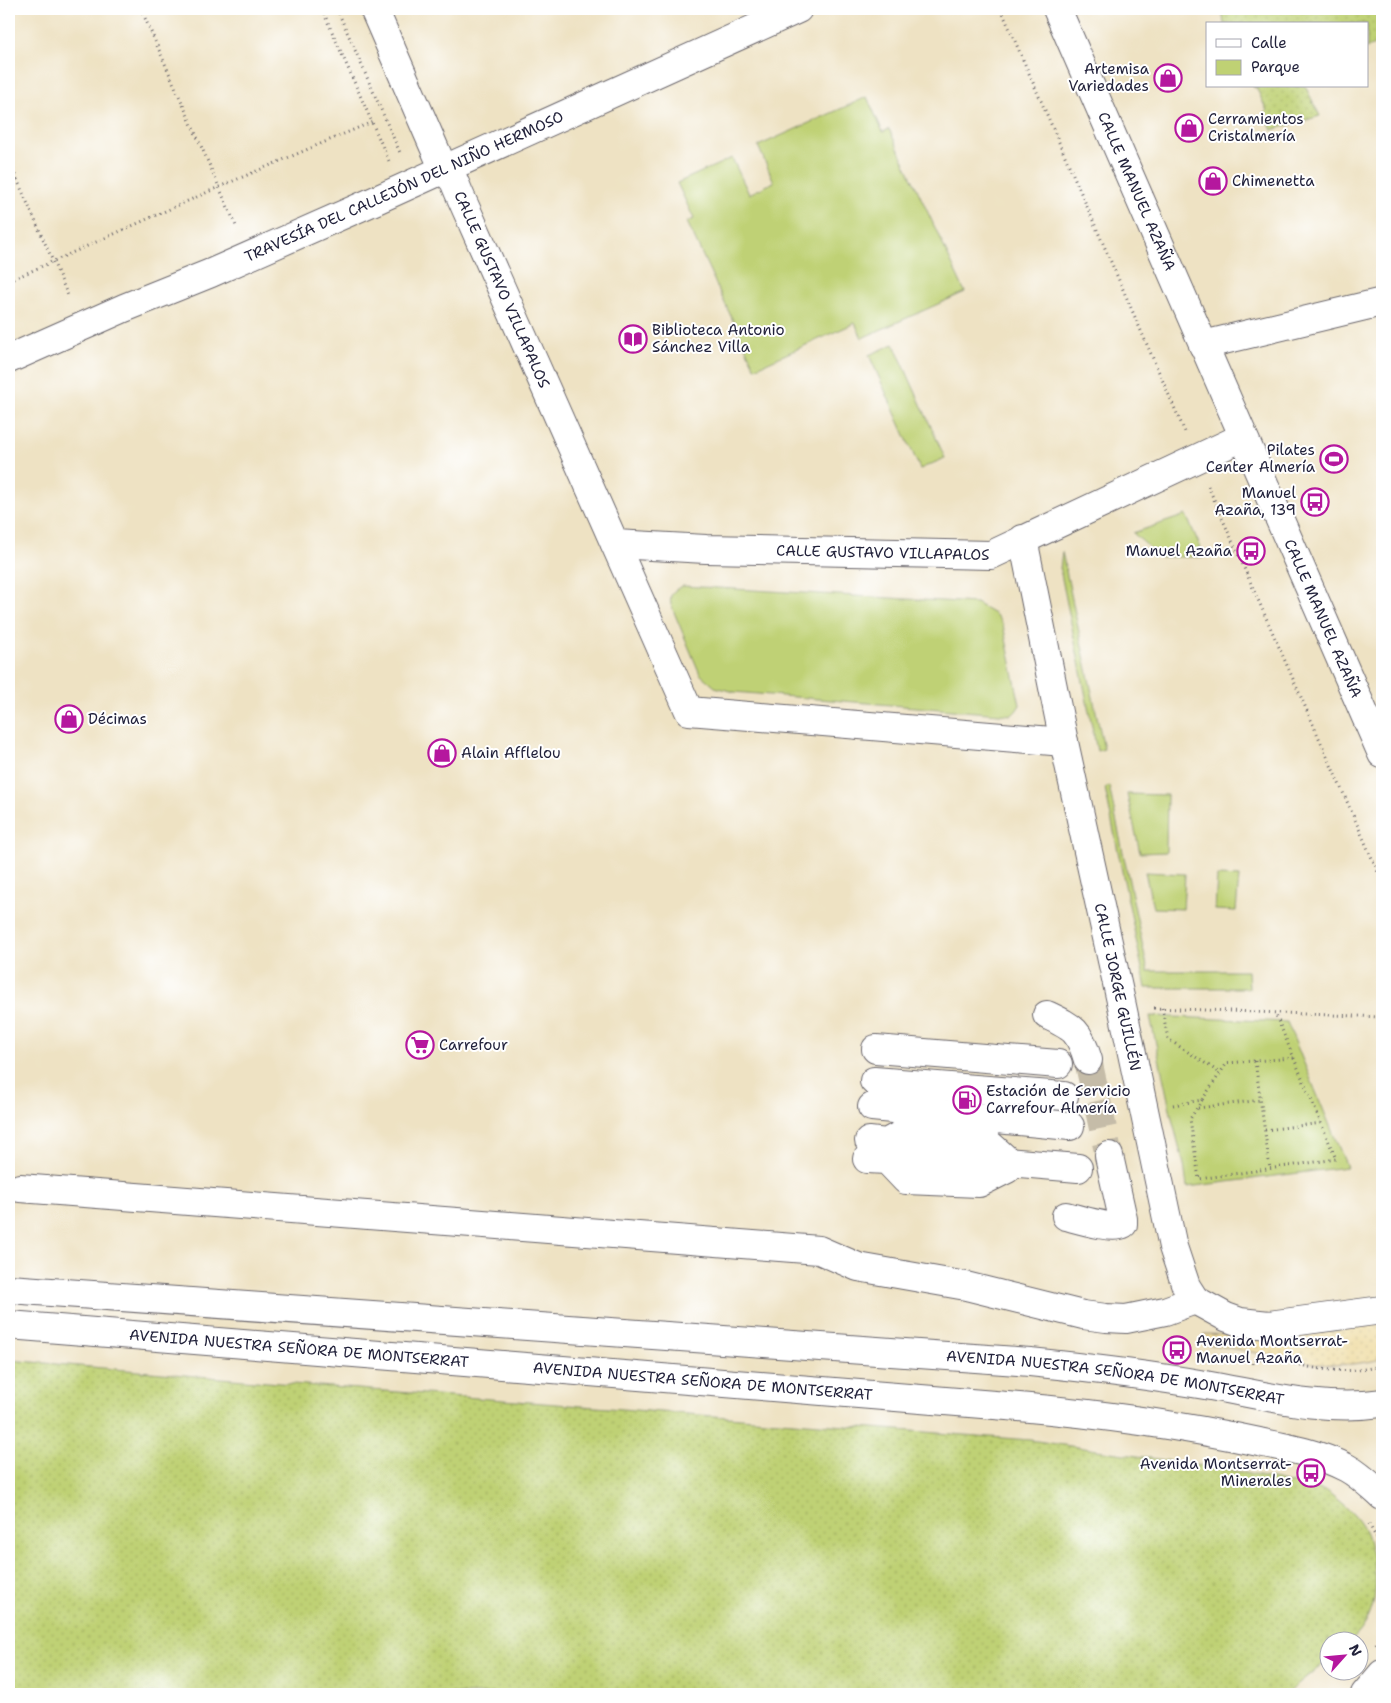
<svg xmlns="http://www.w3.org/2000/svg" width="1391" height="1703" font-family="'Shantell Sans',sans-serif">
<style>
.grass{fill:url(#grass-dots);stroke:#707a58}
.sand{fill:url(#sand-dots);stroke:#887e6c}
.green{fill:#bfd174;stroke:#707a58}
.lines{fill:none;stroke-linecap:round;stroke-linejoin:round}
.minor-tunnel{stroke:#c5bca8;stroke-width:28;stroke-dasharray:28 14;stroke-linecap:butt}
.minor-casing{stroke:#69656b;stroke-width:30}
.major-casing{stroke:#69656b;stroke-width:30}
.path{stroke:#69656b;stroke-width:3;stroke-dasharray:1 4;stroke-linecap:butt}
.minor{stroke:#fff;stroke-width:28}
.major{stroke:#fff;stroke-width:28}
.labels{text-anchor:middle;stroke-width:4;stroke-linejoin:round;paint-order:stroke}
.poi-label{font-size:15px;fill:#22223b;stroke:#fff;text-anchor:start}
.street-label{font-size:15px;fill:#22223b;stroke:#fff}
</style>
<defs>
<pattern id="grass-dots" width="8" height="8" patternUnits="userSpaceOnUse" patternTransform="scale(1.25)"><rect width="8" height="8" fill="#bfd174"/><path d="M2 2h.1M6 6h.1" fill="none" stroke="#a4b365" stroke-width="1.8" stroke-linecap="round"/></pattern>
<pattern id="sand-dots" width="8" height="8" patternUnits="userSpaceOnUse" patternTransform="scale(1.25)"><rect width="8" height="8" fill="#eeda9e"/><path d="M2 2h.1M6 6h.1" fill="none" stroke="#ccbb89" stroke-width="1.8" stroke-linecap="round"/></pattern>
</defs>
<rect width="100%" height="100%" fill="#fff"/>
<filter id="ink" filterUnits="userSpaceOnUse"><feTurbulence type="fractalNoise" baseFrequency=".02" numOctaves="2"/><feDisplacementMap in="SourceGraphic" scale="10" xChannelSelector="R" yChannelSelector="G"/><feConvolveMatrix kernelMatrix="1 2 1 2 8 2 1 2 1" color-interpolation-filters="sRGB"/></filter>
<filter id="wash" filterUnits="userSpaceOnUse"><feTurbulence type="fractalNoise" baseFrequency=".0096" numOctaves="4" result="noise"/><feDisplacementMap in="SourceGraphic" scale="20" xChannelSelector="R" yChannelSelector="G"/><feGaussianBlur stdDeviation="1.12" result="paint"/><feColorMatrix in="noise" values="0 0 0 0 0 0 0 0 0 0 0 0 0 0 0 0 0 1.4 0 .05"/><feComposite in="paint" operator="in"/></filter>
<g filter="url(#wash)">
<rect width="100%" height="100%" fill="#eee2c3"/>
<g class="grass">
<path d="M 1222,9 L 1382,9 L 1382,42 L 1367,48 L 1367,24 L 1224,24 Z"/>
<path d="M 1253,86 L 1305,86 L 1320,116 L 1272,130 L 1264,113 L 1267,111 L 1256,87 L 1254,88 Z"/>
<path d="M 9,1360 L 279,1383 L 1030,1440 L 1231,1470 L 1326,1491 C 1339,1500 1354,1513 1362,1526 C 1366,1532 1368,1540 1370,1548 C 1380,1579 1378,1617 1352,1640 L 1328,1640 L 1328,1660 L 1287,1694 L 9,1694 Z"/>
</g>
<path class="sand" d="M 1382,1323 L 1382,1359 C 1360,1364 1340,1366 1317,1364 L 1202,1343 L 1204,1334 L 1270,1336 L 1313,1333 Z"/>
<g class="green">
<path d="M 867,97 L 883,132 L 889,129 L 965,292 L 862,338 L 855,323 L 755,368 L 687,222 L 694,219 L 677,183 L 732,158 L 749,194 L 774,182 L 758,146 Z"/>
<path d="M 894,344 L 945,458 L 920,469 L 869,355 Z"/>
<path d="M 1186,515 L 1205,557 L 1160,557 L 1133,533 Z"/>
<path d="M 1062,552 L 1104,749 L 1097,751 L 1060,569 Z"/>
<path d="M 683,586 L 976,603 L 996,615 L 1003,625 L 1020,705 L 1016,711 L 1012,715 L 734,692 L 715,687 L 700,674 L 671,605 C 669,594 673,590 683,586 Z"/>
<path d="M 1109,786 L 1148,971 L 1248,971 L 1249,988 L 1146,988 L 1105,788 Z"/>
<path d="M 1127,794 L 1167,795 L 1166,852 L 1140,853 Z"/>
<path d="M 1145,872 L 1185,874 L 1183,909 L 1153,908 Z"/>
<path d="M 1217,876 L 1239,877 L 1236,911 L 1215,910 Z"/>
<path d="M 1150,1016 L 1287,1022 L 1347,1167 L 1187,1187 L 1184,1165 L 1173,1123 Z"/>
</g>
</g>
<g filter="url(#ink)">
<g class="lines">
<path class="minor-tunnel" d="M 1088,1060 L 1109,1156"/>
<g class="minor-casing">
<g id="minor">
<path id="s1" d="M 374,9 L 444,170 L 454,181 L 459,193 L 689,711 L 1064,742"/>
<path id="s2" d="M 1057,9 L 1382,754"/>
<path d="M 1203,345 L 1382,302"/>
<path id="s3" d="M 9,359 L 124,308 L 211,273 L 374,201 L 798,9"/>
<path id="s4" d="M 1023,539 L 1064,742 L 1122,1006 L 1173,1247 L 1186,1286 L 1195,1300 L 1226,1317 L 1240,1322 L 1269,1325 L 1382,1310"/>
<path id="s5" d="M 615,544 L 706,549 L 991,555 L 1243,437"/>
<path d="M 1047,1015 C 1074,1028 1079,1030 1088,1060"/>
<path d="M 876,1049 L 1058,1064"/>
<path d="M 874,1081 L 1064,1096"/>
<path d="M 872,1107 L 1070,1126"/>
<path d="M 869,1141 L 886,1143 L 906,1132 L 981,1137 L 1011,1164"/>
<path d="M 886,1143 L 891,1152 L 1078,1168"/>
<path d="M 867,1159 L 887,1160 L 906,1180 L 979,1183 L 1007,1169 L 1011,1164"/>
<path d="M 20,1188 L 819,1250 L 858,1267 L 966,1286 L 1083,1315 L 1106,1318 L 1126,1319 L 1165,1311 L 1195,1300"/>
<path d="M 1066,1216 C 1078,1219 1113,1230 1123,1224 L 1123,1219 L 1109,1156"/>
</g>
</g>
<g class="major-casing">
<g id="major">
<path id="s6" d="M 9,1289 L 1030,1362 C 1089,1368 1147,1375 1205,1385 C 1263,1395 1322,1412 1382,1403"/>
<path id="s7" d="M 9,1325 L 1019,1407 C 1099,1414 1180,1425 1259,1442 C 1289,1448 1320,1454 1347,1468 C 1360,1475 1371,1486 1382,1496"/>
<path d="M 1365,1694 L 1382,1674"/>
</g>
</g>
<g class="path">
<path d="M 141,9 L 237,228"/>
<path d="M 322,9 L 389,161"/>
<path d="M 337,9 L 401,155"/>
<path d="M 1001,9 L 1185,432"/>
<path d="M 9,161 L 69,298"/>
<path d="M 9,281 L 219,187 L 372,122"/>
<path d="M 1208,486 L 1382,881"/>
<path d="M 1154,1008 L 1382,1017"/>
<path d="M 1162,1008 L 1168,1039 L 1220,1073"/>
<path d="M 1255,1061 L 1270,1169"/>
<path d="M 1202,1100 L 1190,1119 L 1199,1179 L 1336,1159 L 1275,1013"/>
<path d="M 1173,1105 L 1202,1100 L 1227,1063 L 1294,1058"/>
<path d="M 1198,1108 L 1261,1100"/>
<path d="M 1265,1130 L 1322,1123"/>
<path d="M 1253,1364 L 1253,1361 C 1268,1357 1282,1361 1296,1364 C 1323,1371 1355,1374 1382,1365"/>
<path d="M 1369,1524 L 1382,1548"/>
<path d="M 1376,1644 L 1382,1631"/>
</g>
<use href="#minor" class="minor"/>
<use href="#major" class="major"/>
</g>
</g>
<defs>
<g id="shop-ring" transform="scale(1.4375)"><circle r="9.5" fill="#fff" stroke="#b5179e" stroke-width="1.5"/><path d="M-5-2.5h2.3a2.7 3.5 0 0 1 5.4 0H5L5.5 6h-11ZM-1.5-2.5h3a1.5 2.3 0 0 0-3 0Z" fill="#b5179e"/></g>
<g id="library-ring" transform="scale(1.4375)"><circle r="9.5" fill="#fff" stroke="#b5179e" stroke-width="1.5"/><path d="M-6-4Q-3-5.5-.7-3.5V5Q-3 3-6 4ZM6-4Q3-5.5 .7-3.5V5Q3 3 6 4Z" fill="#b5179e"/></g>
<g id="stadium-ring" transform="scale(1.4375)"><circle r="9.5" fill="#fff" stroke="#b5179e" stroke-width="1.5"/><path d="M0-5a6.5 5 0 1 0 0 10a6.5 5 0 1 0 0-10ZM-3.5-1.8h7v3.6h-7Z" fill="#b5179e"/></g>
<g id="bus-ring" transform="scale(1.4375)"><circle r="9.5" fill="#fff" stroke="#b5179e" stroke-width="1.5"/><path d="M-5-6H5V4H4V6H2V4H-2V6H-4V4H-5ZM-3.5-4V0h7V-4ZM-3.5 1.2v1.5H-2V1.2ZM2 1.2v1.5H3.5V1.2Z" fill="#b5179e"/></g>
<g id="supermarket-ring" transform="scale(1.4375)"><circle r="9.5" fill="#fff" stroke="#b5179e" stroke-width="1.5"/><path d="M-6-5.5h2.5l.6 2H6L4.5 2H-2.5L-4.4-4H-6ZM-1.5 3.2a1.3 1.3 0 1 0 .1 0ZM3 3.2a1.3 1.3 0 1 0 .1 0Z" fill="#b5179e"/></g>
<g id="fuel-ring" transform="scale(1.4375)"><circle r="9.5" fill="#fff" stroke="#b5179e" stroke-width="1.5"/><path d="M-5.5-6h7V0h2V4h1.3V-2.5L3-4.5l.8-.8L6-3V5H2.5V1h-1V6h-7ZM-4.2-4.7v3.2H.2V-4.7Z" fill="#b5179e"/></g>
</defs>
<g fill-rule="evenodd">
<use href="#shop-ring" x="1168" y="78"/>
<use href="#shop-ring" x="1189" y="128"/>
<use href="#shop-ring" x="1213" y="181"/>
<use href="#library-ring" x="633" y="339"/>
<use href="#stadium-ring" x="1334" y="459"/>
<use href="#bus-ring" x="1315" y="502"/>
<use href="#bus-ring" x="1251" y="551"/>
<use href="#shop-ring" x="69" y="719"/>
<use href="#shop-ring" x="442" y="753"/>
<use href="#supermarket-ring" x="420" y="1045"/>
<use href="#fuel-ring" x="967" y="1100"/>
<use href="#bus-ring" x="1177" y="1350"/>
<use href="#bus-ring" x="1311" y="1473"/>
</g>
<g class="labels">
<g class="poi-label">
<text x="1149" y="74" text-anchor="end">Artemisa<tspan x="1149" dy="17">Variedades</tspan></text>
<text x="1208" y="124">Cerramientos<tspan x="1208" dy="17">Cristalmería</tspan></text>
<text x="1232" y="186">Chimenetta</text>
<text x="652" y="335">Biblioteca Antonio<tspan x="652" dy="17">Sánchez Villa</tspan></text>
<text x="1315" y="455" text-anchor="end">Pilates<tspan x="1315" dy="17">Center Almería</tspan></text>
<text x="1296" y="498" text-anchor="end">Manuel<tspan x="1296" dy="17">Azaña, 139</tspan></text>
<text x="1232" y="556" text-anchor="end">Manuel Azaña</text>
<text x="88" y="724">Décimas</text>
<text x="461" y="758">Alain Afflelou</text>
<text x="439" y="1050">Carrefour</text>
<text x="986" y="1096">Estación de Servicio<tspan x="986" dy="17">Carrefour Almería</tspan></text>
<text x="1196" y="1346">Avenida Montserrat-<tspan x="1196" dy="17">Manuel Azaña</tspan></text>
<text x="1292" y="1469" text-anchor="end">Avenida Montserrat-<tspan x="1292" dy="17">Minerales</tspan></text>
</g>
<g class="street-label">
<text dy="5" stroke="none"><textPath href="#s3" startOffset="431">TRAVESÍA DEL CALLEJÓN DEL NIÑO HERMOSO</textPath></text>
<text dy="5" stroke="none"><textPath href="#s2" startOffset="199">CALLE MANUEL AZAÑA</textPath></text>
<text dy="5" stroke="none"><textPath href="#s1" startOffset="309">CALLE GUSTAVO VILLAPALOS</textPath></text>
<text dy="5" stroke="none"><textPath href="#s5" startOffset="268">CALLE GUSTAVO VILLAPALOS</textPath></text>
<text dy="5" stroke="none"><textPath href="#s2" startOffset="665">CALLE MANUEL AZAÑA</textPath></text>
<text dy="5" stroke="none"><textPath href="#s4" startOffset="458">CALLE JORGE GUILLÉN</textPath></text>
<text dy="5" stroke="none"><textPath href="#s7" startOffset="291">AVENIDA NUESTRA SEÑORA DE MONTSERRAT</textPath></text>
<text dy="5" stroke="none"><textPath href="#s6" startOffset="1110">AVENIDA NUESTRA SEÑORA DE MONTSERRAT</textPath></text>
<text dy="5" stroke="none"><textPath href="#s7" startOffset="696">AVENIDA NUESTRA SEÑORA DE MONTSERRAT</textPath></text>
</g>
</g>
<rect width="1391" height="1703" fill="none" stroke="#fff" stroke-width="30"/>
<rect x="1206" y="22" width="162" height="65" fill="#ffffff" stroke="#a7a7b1"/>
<rect x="1216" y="39" width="25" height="8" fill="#ffffff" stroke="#a7a7b1"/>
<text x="1251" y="48" font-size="15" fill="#22223b">Calle</text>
<rect x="1216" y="60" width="25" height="15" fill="#bfd174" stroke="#a7a7b1"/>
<text x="1251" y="72" font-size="15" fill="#22223b">Parque</text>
<g transform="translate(1344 1656) rotate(63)"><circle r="24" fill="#ffffff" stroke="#a7a7b1"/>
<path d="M0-4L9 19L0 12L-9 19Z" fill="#b5179e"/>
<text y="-8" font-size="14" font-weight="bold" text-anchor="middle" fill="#22223b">N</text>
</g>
</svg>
